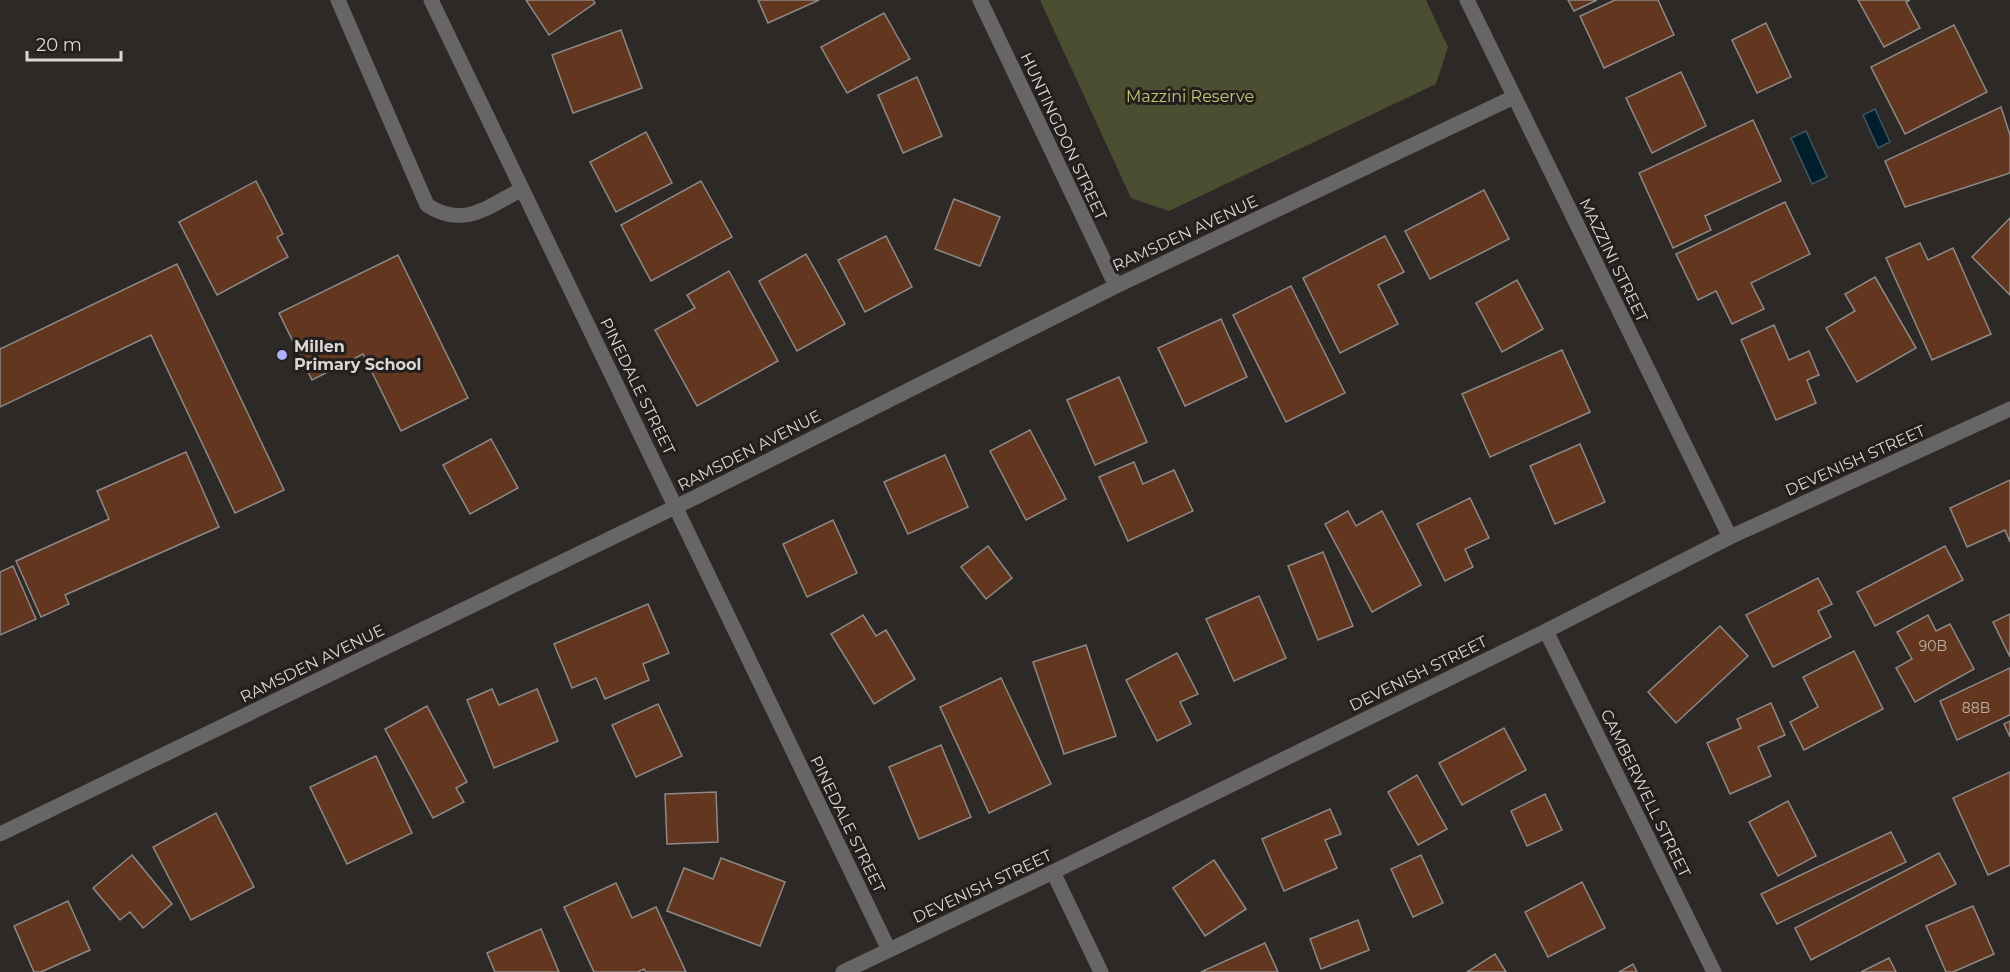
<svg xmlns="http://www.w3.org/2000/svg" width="2010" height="972" font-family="Montserrat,sans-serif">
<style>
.green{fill:#4b4e31}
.water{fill:#001e2b;stroke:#41565f;stroke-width:1.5}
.building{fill:#63371f;stroke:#8d8986;stroke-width:1.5}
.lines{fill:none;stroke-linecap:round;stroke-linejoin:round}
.minor{stroke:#686566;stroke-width:15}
.poi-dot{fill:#adaffb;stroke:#231f1d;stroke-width:2}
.labels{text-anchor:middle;stroke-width:6;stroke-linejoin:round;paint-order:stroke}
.number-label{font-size:14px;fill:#bcb0a9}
.park-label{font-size:16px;fill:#c0c878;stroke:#231f1d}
.street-label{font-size:16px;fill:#dad8d7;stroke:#231f1d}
.poi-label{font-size:16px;font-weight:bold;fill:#dad8d7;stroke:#231f1d;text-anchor:start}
</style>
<rect width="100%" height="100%" fill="#2c2927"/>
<path class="green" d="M 1040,0 L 1426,0 L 1448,47 L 1436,84 L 1169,211 L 1131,198 Z"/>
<g class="water">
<path d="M 1875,109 L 1890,142 L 1878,148 L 1863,115 Z"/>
<path d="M 1806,131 L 1827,177 L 1812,184 L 1791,138 Z"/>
</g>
<g class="building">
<path d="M 526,0 L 593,0 L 595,3 L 549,35 Z"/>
<path d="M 758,0 L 819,0 L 768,23 Z"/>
<path d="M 1568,0 L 1597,0 L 1574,11 Z"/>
<path d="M 1615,0 L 1658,0 L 1674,35 L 1604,68 L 1580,16 Z"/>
<path d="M 1858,0 L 1910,0 L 1906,2 L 1920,28 L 1884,47 Z"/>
<path d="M 884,13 L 910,59 L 847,93 L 821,47 Z"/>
<path d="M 1766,23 L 1791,77 L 1757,93 L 1732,40 Z"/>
<path d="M 1954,25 L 1987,92 L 1905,134 L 1871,67 Z"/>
<path d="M 621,30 L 642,88 L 573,113 L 552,55 Z"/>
<path d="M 1681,72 L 1706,126 L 1652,153 L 1626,98 Z"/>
<path d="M 917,77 L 942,136 L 903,153 L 878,95 Z"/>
<path d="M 2001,107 L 2010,135 L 2010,173 L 1905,207 L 1885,161 Z"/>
<path d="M 1753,120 L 1781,181 L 1705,216 L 1711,230 L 1673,248 L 1639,173 Z"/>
<path d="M 646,132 L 672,183 L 616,212 L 590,162 Z"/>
<path d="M 256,181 L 283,234 L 277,237 L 288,257 L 217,295 L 179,222 Z"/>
<path d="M 701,181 L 732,237 L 651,281 L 621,225 Z"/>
<path d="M 1484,190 L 1509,239 L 1430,279 L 1405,231 Z"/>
<path d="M 954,199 L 1000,217 L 980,266 L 935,249 Z"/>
<path d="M 1785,202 L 1810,254 L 1751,283 L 1764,309 L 1732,324 L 1716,291 L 1698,300 L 1676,254 Z"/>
<path d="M 2010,218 L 2010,295 L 1972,257 Z"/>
<path d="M 886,236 L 912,287 L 865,312 L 838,260 Z"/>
<path d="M 1385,236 L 1404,272 L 1378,285 L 1398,324 L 1340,353 L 1303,278 Z"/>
<path d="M 1920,243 L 1928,260 L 1953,248 L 1991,334 L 1932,360 L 1886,258 Z"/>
<path d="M 806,254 L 845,324 L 797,351 L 759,281 Z"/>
<path d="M 398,255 L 468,398 L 401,431 L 363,354 L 312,380 L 279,313 Z"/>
<path d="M 177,264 L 284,490 L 235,513 L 151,335 L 0,407 L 0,349 Z"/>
<path d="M 729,271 L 778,361 L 697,406 L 655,330 L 695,308 L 687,295 Z"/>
<path d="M 1875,277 L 1916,348 L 1857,382 L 1826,328 L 1855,311 L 1845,294 Z"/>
<path d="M 1517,280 L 1543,329 L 1502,352 L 1476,303 Z"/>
<path d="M 1291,286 L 1345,393 L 1286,422 L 1233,315 Z"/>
<path d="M 1221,319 L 1247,377 L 1185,406 L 1158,348 Z"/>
<path d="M 1774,325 L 1789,360 L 1809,351 L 1819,375 L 1807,380 L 1816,403 L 1776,420 L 1741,340 Z"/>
<path d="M 1562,350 L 1590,412 L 1490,457 L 1462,394 Z"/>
<path d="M 1119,377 L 1147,442 L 1095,465 L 1067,400 Z"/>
<path d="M 1030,430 L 1066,499 L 1026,520 L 990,451 Z"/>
<path d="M 491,439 L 518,488 L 470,514 L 443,465 Z"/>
<path d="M 1580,444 L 1605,502 L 1555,524 L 1530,466 Z"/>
<path d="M 186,452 L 219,527 L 65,595 L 69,604 L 41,617 L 16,561 L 109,519 L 97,491 Z"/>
<path d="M 945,455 L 968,507 L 908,534 L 884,482 Z"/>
<path d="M 1134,462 L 1143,484 L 1174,470 L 1193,511 L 1128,541 L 1099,477 Z"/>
<path d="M 2010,480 L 2010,542 L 2005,530 L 1967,547 L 1950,508 Z"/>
<path d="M 1470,498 L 1489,538 L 1465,549 L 1473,567 L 1445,581 L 1417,524 Z"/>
<path d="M 1348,511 L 1356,526 L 1382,511 L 1421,585 L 1372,612 L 1325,524 Z"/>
<path d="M 833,520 L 857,573 L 807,597 L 783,544 Z"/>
<path d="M 988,546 L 1012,578 L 986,599 L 961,567 Z"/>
<path d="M 1945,546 L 1963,580 L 1875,626 L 1857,592 Z"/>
<path d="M 1323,552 L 1353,626 L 1318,640 L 1288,566 Z"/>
<path d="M 13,566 L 36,619 L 0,635 L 0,572 Z"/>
<path d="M 1818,578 L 1832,604 L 1818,611 L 1831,637 L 1773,667 L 1746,615 Z"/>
<path d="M 1259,596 L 1286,658 L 1234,681 L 1206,619 Z"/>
<path d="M 648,604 L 669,653 L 643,664 L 649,680 L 605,699 L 596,678 L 572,688 L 554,644 Z"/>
<path d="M 2010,614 L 2010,657 L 1993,622 Z"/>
<path d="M 863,615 L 876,636 L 886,630 L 915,679 L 874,704 L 831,634 Z"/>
<path d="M 1928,615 L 1936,631 L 1950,624 L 1974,669 L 1915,702 L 1896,668 L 1912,659 L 1897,632 Z"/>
<path d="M 1720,626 L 1748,656 L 1676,723 L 1648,692 Z"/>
<path d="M 1086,645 L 1116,736 L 1064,754 L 1033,662 Z"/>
<path d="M 1854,651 L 1883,709 L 1804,750 L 1790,722 L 1818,707 L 1803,677 Z"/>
<path d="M 1177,653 L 1198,694 L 1180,702 L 1191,724 L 1157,741 L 1126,680 Z"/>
<path d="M 2010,668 L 2010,715 L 1957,740 L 1940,701 Z"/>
<path d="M 1001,678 L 1051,784 L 989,813 L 940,707 Z"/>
<path d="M 492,689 L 499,705 L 537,689 L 558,741 L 494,768 L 467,700 Z"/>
<path d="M 1771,703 L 1785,735 L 1758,747 L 1771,776 L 1730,794 L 1707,743 L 1741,728 L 1737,719 Z"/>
<path d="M 658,704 L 682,756 L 636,777 L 612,725 Z"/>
<path d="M 427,706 L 467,782 L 456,788 L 464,802 L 433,818 L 385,729 Z"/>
<path d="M 2010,721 L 2010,737 L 2004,724 Z"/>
<path d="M 1504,728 L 1526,770 L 1462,805 L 1439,763 Z"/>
<path d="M 941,745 L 971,817 L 919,839 L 889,767 Z"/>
<path d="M 376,756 L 412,833 L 347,864 L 310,787 Z"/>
<path d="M 2010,772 L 2010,865 L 1988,875 L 1953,798 Z"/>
<path d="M 1417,775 L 1447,829 L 1418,845 L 1388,792 Z"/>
<path d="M 716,792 L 718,842 L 667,844 L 665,794 Z"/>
<path d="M 1545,794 L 1562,830 L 1527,846 L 1511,811 Z"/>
<path d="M 1788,801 L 1816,856 L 1778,876 L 1749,822 Z"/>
<path d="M 1330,809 L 1341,834 L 1325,840 L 1337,868 L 1284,891 L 1262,839 Z"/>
<path d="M 216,813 L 254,887 L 191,920 L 153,847 Z"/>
<path d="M 1891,832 L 1906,862 L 1777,924 L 1761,894 Z"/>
<path d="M 1939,853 L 1956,884 L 1811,960 L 1795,928 Z"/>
<path d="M 132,855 L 172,904 L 143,928 L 130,912 L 120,920 L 93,888 Z"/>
<path d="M 1421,855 L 1443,903 L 1413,917 L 1391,869 Z"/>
<path d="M 721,858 L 785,882 L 760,946 L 667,911 L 684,868 L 713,879 Z"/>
<path d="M 1214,860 L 1246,909 L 1205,936 L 1173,888 Z"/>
<path d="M 1582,882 L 1605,928 L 1548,957 L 1525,912 Z"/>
<path d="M 616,883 L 632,918 L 656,907 L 686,972 L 646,972 L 644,969 L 638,972 L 594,972 L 564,907 Z"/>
<path d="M 68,901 L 90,950 L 41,972 L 34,972 L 14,926 Z"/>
<path d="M 1973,906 L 1994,954 L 1953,972 L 1946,972 L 1926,926 Z"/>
<path d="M 1358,920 L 1369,950 L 1321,969 L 1310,939 Z"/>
<path d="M 541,929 L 559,972 L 495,972 L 487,953 Z"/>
<path d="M 1265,943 L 1278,972 L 1201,972 Z"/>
<path d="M 1495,954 L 1506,972 L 1467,972 Z"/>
<path d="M 1889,958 L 1896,972 L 1861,972 Z"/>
<path d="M 1633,964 L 1637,972 L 1619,972 Z"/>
</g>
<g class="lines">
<g class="minor">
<path d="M 338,0 L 427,205 C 463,229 488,207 522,189"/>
<path d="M 431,0 L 889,950"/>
<path d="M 980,0 L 1116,286"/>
<path d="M 1467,0 L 1730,537"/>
<path d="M 1546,631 L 1714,972"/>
<path d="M 0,834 L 696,497 L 1116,286 L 1514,97"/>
<path d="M 1053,872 L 1101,972"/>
<path d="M 843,972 L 1053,872 L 1546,631 L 1730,537 L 2010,409"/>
</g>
</g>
<circle class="poi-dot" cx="282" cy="355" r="6"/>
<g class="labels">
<g class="number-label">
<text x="1933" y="651">90B</text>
<text x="1976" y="713">88B</text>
</g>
<g class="park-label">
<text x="1190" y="102">Mazzini Reserve</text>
</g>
<g class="street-label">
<text transform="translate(1064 136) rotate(65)" y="6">HUNTINGDON STREET</text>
<text transform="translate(1185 233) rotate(-25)" y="6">RAMSDEN AVENUE</text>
<text transform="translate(1614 260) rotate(64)" y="6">MAZZINI STREET</text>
<text transform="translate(638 386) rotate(64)" y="6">PINEDALE STREET</text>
<text transform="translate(749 450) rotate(-27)" y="6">RAMSDEN AVENUE</text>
<text transform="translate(1855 460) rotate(-24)" y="6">DEVENISH STREET</text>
<text transform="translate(312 663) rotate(-26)" y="6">RAMSDEN AVENUE</text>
<text transform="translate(1418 673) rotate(-26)" y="6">DEVENISH STREET</text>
<text transform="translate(1646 793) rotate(64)" y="6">CAMBERWELL STREET</text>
<text transform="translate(848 824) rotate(64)" y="6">PINEDALE STREET</text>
<text transform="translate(982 886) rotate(-25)" y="6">DEVENISH STREET</text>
</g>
<g class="poi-label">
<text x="294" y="352">Millen<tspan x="294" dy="18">Primary School</tspan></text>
</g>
</g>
<path d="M27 51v9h94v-9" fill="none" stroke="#dad8d7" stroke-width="3"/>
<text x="36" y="51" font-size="18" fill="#dad8d7" stroke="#231f1d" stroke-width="4.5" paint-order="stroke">20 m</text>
</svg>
